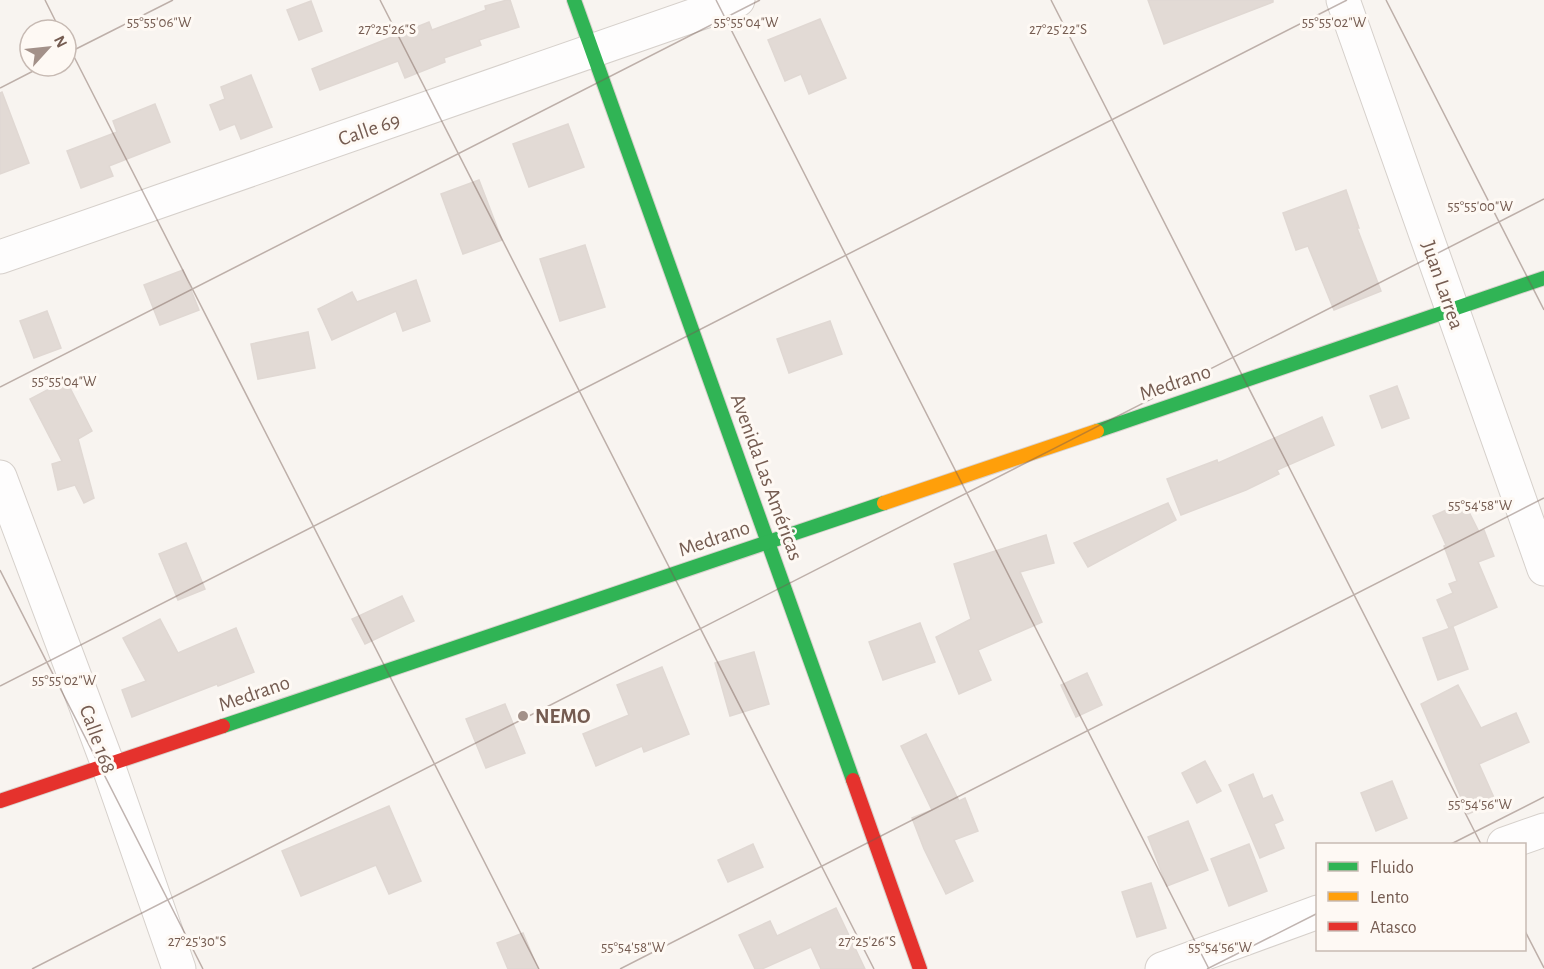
<svg xmlns="http://www.w3.org/2000/svg" width="1544" height="969" font-family="'Alegreya Sans',sans-serif">
<style>
.building{fill:#e2dad5;stroke:#e0d8d3;stroke-width:1.5}
.lines{fill:none;stroke-linecap:round;stroke-linejoin:round}
.street-casing{stroke:#d6d0cb;stroke-width:35}
.fast-casing{stroke:#d8d1cc;stroke-width:16}
.slow-casing{stroke:#d8d1cc;stroke-width:16}
.jam-casing{stroke:#d8d1cc;stroke-width:16}
.street{stroke:#fefdfd;stroke-width:33}
.fast{stroke:#30b455;stroke-width:14}
.slow{stroke:#ff9f0a;stroke-width:14}
.jam{stroke:#e5322d;stroke-width:14}
.ticks{fill:none;stroke:#755c51;stroke-width:1.5;stroke-opacity:0.45}
.poi-dot{fill:#a39189;stroke:#fef9f4;stroke-width:2}
.labels{text-anchor:middle;stroke-width:6;stroke-linejoin:round;paint-order:stroke}
.street-label{font-size:21px;fill:#755c51;stroke:#fef9f4}
.poi-label{font-size:21px;font-weight:bold;fill:#755c51;stroke:#fef9f4;text-anchor:start}
.ticks-label{font-size:15px;text-anchor:middle;fill:#755c51;stroke:#fef9f4;stroke-width:6;stroke-linejoin:round;paint-order:stroke}
</style>
<rect width="100%" height="100%" fill="#f8f4f0"/>
<g class="building">
<path d="M 507,0 L 510,0 L 519,27 L 479,40 L 481,45 L 444,58 L 445,62 L 405,78 L 398,61 L 320,90 L 312,69 L 429,22 L 432,30 L 486,10 L 485,6 Z"/>
<path d="M 1148,0 L 1273,0 L 1273,2 L 1164,44 Z"/>
<path d="M 311,1 L 322,31 L 299,40 L 287,10 Z"/>
<path d="M 820,19 L 846,78 L 809,94 L 801,74 L 785,81 L 768,40 Z"/>
<path d="M 251,75 L 272,127 L 241,139 L 235,124 L 220,130 L 210,105 L 225,99 L 221,87 Z"/>
<path d="M 2,92 L 29,163 L 0,174 L 0,93 Z"/>
<path d="M 155,104 L 170,142 L 109,166 L 113,176 L 81,188 L 67,151 L 117,132 L 113,121 Z"/>
<path d="M 568,124 L 584,167 L 529,187 L 513,144 Z"/>
<path d="M 479,180 L 502,240 L 463,254 L 441,194 Z"/>
<path d="M 1346,190 L 1359,228 L 1357,228 L 1381,291 L 1334,310 L 1308,246 L 1296,250 L 1283,213 Z"/>
<path d="M 585,245 L 605,307 L 560,321 L 540,259 Z"/>
<path d="M 183,270 L 199,310 L 160,325 L 144,285 Z"/>
<path d="M 416,280 L 430,321 L 403,331 L 396,311 L 332,340 L 318,309 L 352,292 L 357,302 Z"/>
<path d="M 47,311 L 61,348 L 34,358 L 20,321 Z"/>
<path d="M 830,321 L 842,354 L 789,373 L 777,339 Z"/>
<path d="M 308,332 L 315,368 L 258,379 L 251,344 Z"/>
<path d="M 66,380 L 92,431 L 78,439 L 94,498 L 84,503 L 75,485 L 58,490 L 52,464 L 62,461 L 30,399 Z"/>
<path d="M 1397,386 L 1409,418 L 1382,428 L 1370,396 Z"/>
<path d="M 1322,417 L 1334,445 L 1277,470 L 1279,474 L 1246,490 L 1181,515 L 1167,479 L 1217,460 L 1218,463 Z"/>
<path d="M 1464,502 L 1479,532 L 1484,530 L 1494,556 L 1478,562 L 1497,607 L 1449,628 L 1437,600 L 1453,593 L 1449,584 L 1457,581 L 1444,546 L 1446,545 L 1433,516 Z"/>
<path d="M 1168,503 L 1176,520 L 1088,567 L 1074,543 Z"/>
<path d="M 1046,535 L 1054,563 L 1020,572 L 1042,622 L 978,650 L 991,680 L 959,694 L 936,637 L 971,619 L 954,564 Z"/>
<path d="M 186,543 L 205,589 L 178,600 L 159,554 Z"/>
<path d="M 402,596 L 414,621 L 365,644 L 352,619 Z"/>
<path d="M 160,619 L 178,653 L 236,628 L 254,672 L 218,686 L 217,684 L 132,717 L 122,690 L 146,681 L 123,638 Z"/>
<path d="M 920,623 L 935,662 L 883,680 L 869,642 Z"/>
<path d="M 1453,627 L 1468,669 L 1438,680 L 1423,638 Z"/>
<path d="M 754,652 L 769,704 L 730,716 L 715,663 Z"/>
<path d="M 662,667 L 689,734 L 644,752 L 642,746 L 596,766 L 583,734 L 629,715 L 617,685 Z"/>
<path d="M 1087,673 L 1102,705 L 1076,717 L 1061,685 Z"/>
<path d="M 1458,685 L 1481,728 L 1516,713 L 1529,742 L 1479,764 L 1496,802 L 1468,814 L 1421,704 Z"/>
<path d="M 505,704 L 525,753 L 486,768 L 466,719 Z"/>
<path d="M 926,734 L 959,801 L 965,798 L 978,831 L 954,840 L 973,881 L 946,894 L 924,849 L 912,818 L 932,810 L 901,746 Z"/>
<path d="M 1205,761 L 1221,791 L 1197,803 L 1182,773 Z"/>
<path d="M 1253,774 L 1263,799 L 1272,795 L 1283,820 L 1274,824 L 1284,848 L 1260,858 L 1229,785 Z"/>
<path d="M 1392,781 L 1407,818 L 1376,831 L 1361,793 Z"/>
<path d="M 389,806 L 421,881 L 389,894 L 376,865 L 301,896 L 282,851 Z"/>
<path d="M 1188,821 L 1208,870 L 1167,886 L 1148,837 Z"/>
<path d="M 753,844 L 763,867 L 728,882 L 718,860 Z"/>
<path d="M 1249,844 L 1267,891 L 1229,906 L 1211,859 Z"/>
<path d="M 1151,883 L 1166,928 L 1137,937 L 1122,892 Z"/>
<path d="M 836,908 L 865,969 L 821,969 L 811,947 L 762,969 L 755,969 L 739,935 L 770,921 L 777,936 Z"/>
<path d="M 523,933 L 538,969 L 508,969 L 497,943 Z"/>
</g>
<g class="lines">
<g class="street-casing">
<g id="street">
<path d="M 1343,0 L 1544,569"/>
<path d="M 0,257 L 738,0"/>
<path d="M 0,477 L 108,765 L 179,969"/>
<path d="M 1504,844 L 1544,830"/>
<path d="M 1162,969 L 1318,912"/>
</g>
</g>
<g class="fast-casing">
<g id="fast">
<path d="M 574,0 L 853,780"/>
<path d="M 1097,431 L 1544,278"/>
<path d="M 223,726 L 884,503"/>
</g>
</g>
<g class="slow-casing">
<path id="slow" d="M 884,503 L 1097,431"/>
</g>
<g class="jam-casing">
<g id="jam">
<path d="M 853,780 L 920,969"/>
<path d="M 0,801 L 223,726"/>
</g>
</g>
<use href="#street" class="street"/>
<use href="#fast" class="fast"/>
<use href="#slow" class="slow"/>
<use href="#jam" class="jam"/>
</g>
<path class="ticks" d="M 45,0 L 60,30M 380,0 L 874,969M 716,0 L 1209,969M 1051,0 L 1481,844M 1386,0 L 1544,310M 66,41 L 539,969M 66,54 L 173,0M 0,88 L 43,66M 0,387 L 760,0M 0,570 L 203,969M 0,686 L 1347,0M 1451,844 L 1544,797M 1524,929 L 1544,968M 32,969 L 1544,199M 620,969 L 1544,498M 1207,969 L 1318,913"/>
<circle class="poi-dot" cx="523" cy="716" r="6"/>
<g class="labels">
<g class="street-label">
<text transform="translate(369 129) rotate(-19)" y="7">Calle 69</text>
<text transform="translate(1443 285) rotate(71)" y="7">Juan Larrea</text>
<text transform="translate(1175 382) rotate(-19)" y="7">Medrano</text>
<text transform="translate(767 477) rotate(70)" y="7">Avenida Las Américas</text>
<text transform="translate(714 538) rotate(-19)" y="7">Medrano</text>
<text transform="translate(254 693) rotate(-19)" y="7">Medrano</text>
<text transform="translate(98 739) rotate(70)" y="7">Calle 168</text>
</g>
<g class="poi-label">
<text x="535" y="723">NEMO</text>
</g>
</g>
<g class="ticks-label">
<text x="159" y="27">55°55'06"W</text>
<text x="746" y="27">55°55'04"W</text>
<text x="1334" y="27">55°55'02"W</text>
<text x="387" y="34">27°25'26"S</text>
<text x="1058" y="34">27°25'22"S</text>
<text x="1480" y="211">55°55'00"W</text>
<text x="64" y="386">55°55'04"W</text>
<text x="1480" y="510">55°54'58"W</text>
<text x="64" y="685">55°55'02"W</text>
<text x="1480" y="809">55°54'56"W</text>
<text x="197" y="946">27°25'30"S</text>
<text x="867" y="946">27°25'26"S</text>
<text x="633" y="952">55°54'58"W</text>
<text x="1220" y="952">55°54'56"W</text>
</g>
<rect x="1316" y="843" width="210" height="108" fill="#fef9f4" stroke="#c7bab3" stroke-width="1.5"/>
<rect x="1328" y="862" width="30" height="9" fill="#30b455" stroke="#c7bab3" stroke-width="1.5"/>
<text x="1370" y="873" font-size="18" fill="#755c51">Fluido</text>
<rect x="1328" y="892" width="30" height="9" fill="#ff9f0a" stroke="#c7bab3" stroke-width="1.5"/>
<text x="1370" y="903" font-size="18" fill="#755c51">Lento</text>
<rect x="1328" y="922" width="30" height="9" fill="#e5322d" stroke="#c7bab3" stroke-width="1.5"/>
<text x="1370" y="933" font-size="18" fill="#755c51">Atasco</text>
<g transform="translate(48 48) rotate(63)"><circle r="28" fill="#fef9f4" stroke="#c7bab3" stroke-width="1.5"/>
<path d="M0-4.5L10 22L0 15L-10 22Z" fill="#a39189"/>
<text y="-9" font-size="16" font-weight="bold" text-anchor="middle" fill="#755c51">N</text>
</g>
</svg>
